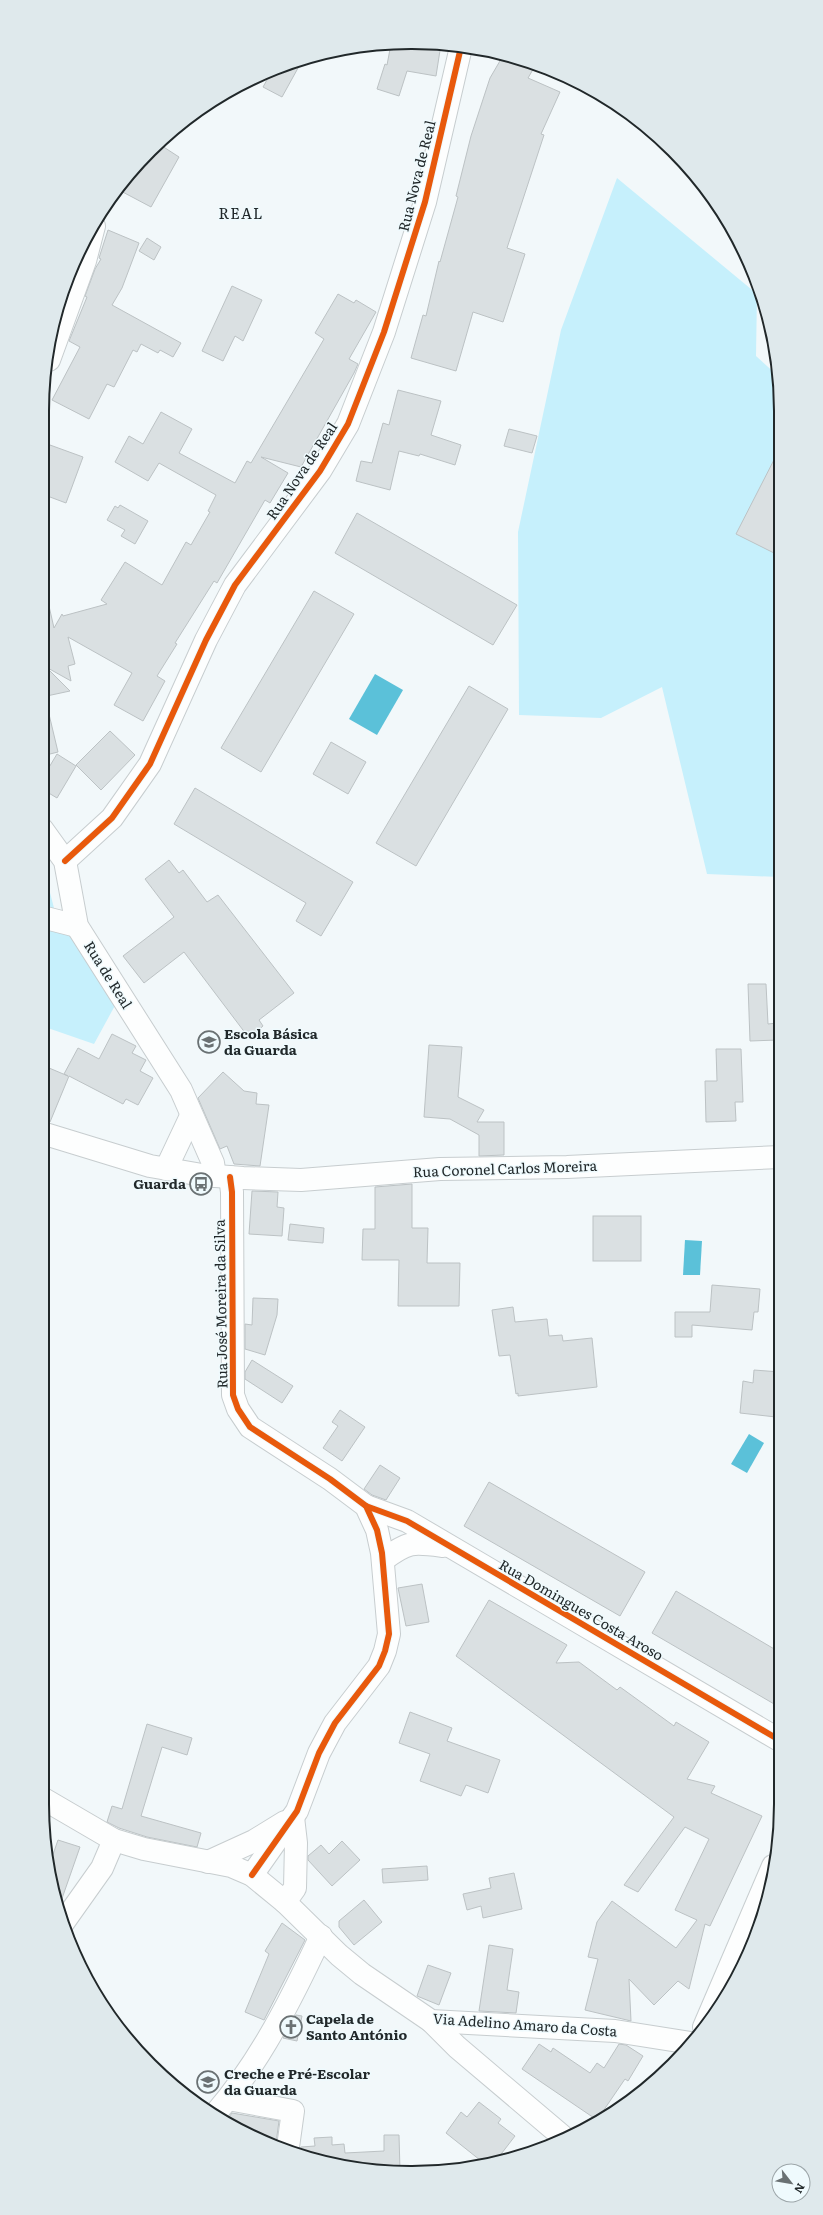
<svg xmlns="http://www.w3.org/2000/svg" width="823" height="2215" font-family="Literata,serif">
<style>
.green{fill:#c6f0fc}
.water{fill:#5bc1d9}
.building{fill:#dae0e2;stroke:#bcc2c4}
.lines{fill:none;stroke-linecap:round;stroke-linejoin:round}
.minor-casing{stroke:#c7cdcf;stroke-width:24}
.major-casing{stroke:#c7cdcf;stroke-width:24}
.minor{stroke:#fdfefe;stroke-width:22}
.major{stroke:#fdfefe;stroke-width:22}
.cycleway-casing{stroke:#effafd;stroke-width:8}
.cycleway{stroke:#e8590c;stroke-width:6}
.labels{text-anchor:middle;stroke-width:3;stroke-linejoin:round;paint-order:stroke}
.street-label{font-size:14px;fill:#21282a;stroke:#effafd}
.poi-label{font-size:14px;font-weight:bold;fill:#21282a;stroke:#effafd;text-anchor:start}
.neighbourhood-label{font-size:15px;letter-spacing:1px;fill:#21282a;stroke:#effafd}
.rim{fill:none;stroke:#21282a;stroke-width:2}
</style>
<rect width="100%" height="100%" fill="#f2f8fa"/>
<g class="green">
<path d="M 617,178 L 757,294 L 756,356 L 778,376 L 779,877 L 707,874 L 662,687 L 601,718 L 519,715 L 518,532 L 561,330 Z"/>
<path d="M 42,862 L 54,908 L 118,1000 L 94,1044 L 42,1026 Z"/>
</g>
<g class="water">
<path d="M 375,674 L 403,690 L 377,735 L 349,719 Z"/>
<path d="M 685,1240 L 702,1241 L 700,1275 L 683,1275 Z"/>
<path d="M 749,1434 L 764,1443 L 747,1473 L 731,1464 Z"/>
</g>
<g class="building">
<path d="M 418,43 L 441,44 L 436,76 L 407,71 L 399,96 L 377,89 L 385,64 L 387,65 L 391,44 L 418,46 Z"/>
<path d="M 504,54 L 535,66 L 528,78 L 560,92 L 541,134 L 544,135 L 507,248 L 525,254 L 503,322 L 473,312 L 456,371 L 411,358 L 423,315 L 426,316 L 439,261 L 440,262 L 458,197 L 456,196 L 471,136 L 490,78 Z"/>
<path d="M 303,59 L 282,97 L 263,87 L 272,71 Z"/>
<path d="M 159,144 L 179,157 L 151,207 L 117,189 Z"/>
<path d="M 108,230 L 139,243 L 122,288 L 112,305 L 181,343 L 173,357 L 160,350 L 158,353 L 141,344 L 137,352 L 133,350 L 114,387 L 107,384 L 89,419 L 52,400 L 80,347 L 69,341 L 87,297 L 85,296 L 95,269 L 101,259 L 99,258 Z"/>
<path d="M 147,238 L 161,247 L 154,260 L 139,251 Z"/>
<path d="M 232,286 L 262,300 L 243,341 L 235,336 L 223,361 L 202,351 Z"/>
<path d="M 338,294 L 354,303 L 356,300 L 376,312 L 349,359 L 358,364 L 354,373 L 301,467 L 261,457 L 288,473 L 270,503 L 265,500 L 217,583 L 214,581 L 175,643 L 177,644 L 157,676 L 165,681 L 143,721 L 114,705 L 132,673 L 68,637 L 75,664 L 68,666 L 71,681 L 46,667 L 70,691 L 42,697 L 42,607 L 49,606 L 54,628 L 62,614 L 63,616 L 107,604 L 101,600 L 125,562 L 162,585 L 186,542 L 191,545 L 210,512 L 208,511 L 216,495 L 159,463 L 148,481 L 115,462 L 129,436 L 143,444 L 161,412 L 192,429 L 179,453 L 235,483 L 247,461 L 251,463 L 324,339 L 315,333 Z"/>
<path d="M 398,390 L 441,401 L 431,435 L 461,445 L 455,465 L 420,454 L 419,456 L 399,451 L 390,490 L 356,481 L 361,461 L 372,463 L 383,423 L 389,425 Z"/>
<path d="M 509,429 L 537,436 L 532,453 L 504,446 Z"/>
<path d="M 50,445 L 83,457 L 66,503 L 42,494 L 42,467 Z"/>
<path d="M 778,452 L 778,544 L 774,553 L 736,534 Z"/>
<path d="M 120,505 L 148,521 L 135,544 L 121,536 L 125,530 L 107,520 L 115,506 L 118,508 Z"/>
<path d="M 357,513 L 517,605 L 493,645 L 335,553 Z"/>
<path d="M 314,591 L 354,614 L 261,772 L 221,748 Z"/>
<path d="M 469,686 L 508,709 L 416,866 L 376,843 Z"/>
<path d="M 42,710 L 48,710 L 58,752 L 42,756 Z"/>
<path d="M 110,731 L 135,755 L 101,790 L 76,765 Z"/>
<path d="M 331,742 L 366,762 L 348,794 L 313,774 Z"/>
<path d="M 57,754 L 76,766 L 57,798 L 42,789 L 42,779 Z"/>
<path d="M 195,788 L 353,882 L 321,936 L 296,921 L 306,903 L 174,824 Z"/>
<path d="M 169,860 L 179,873 L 183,870 L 207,902 L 218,895 L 294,993 L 259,1020 L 263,1026 L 249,1038 L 184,952 L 144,983 L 123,956 L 174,917 L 145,879 Z"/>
<path d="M 748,984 L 766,984 L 768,1024 L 777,1023 L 778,1040 L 750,1041 Z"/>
<path d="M 112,1034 L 136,1046 L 132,1053 L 146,1060 L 140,1071 L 153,1078 L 138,1105 L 126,1099 L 123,1104 L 69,1076 L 50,1122 L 42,1121 L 42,1065 L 68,1076 L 64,1074 L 78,1048 L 99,1059 Z"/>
<path d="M 429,1045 L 462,1047 L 458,1097 L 484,1110 L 477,1122 L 504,1122 L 504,1155 L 479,1156 L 479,1135 L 450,1119 L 424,1117 Z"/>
<path d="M 716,1049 L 741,1049 L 743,1102 L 735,1102 L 736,1121 L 706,1122 L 705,1081 L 717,1081 Z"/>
<path d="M 223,1072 L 244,1091 L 257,1093 L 256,1104 L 269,1105 L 260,1166 L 234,1164 L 227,1146 L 220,1149 L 198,1098 Z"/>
<path d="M 412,1184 L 412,1228 L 428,1228 L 427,1263 L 460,1263 L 459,1306 L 398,1306 L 399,1260 L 362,1260 L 363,1229 L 375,1229 L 375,1187 Z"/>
<path d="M 252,1191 L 278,1192 L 277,1207 L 284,1208 L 282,1236 L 249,1234 Z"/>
<rect x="593" y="1216" width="48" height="45"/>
<path d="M 290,1224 L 324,1228 L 323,1243 L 288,1240 Z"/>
<path d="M 712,1285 L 760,1289 L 758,1312 L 754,1312 L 752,1330 L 692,1325 L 692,1337 L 675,1337 L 675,1312 L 710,1312 Z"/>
<path d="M 253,1298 L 278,1299 L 277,1315 L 265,1355 L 245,1349 L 245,1324 L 252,1325 Z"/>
<path d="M 513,1307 L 515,1322 L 547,1319 L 549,1336 L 562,1335 L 563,1341 L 592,1338 L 597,1387 L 518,1396 L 518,1393 L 516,1394 L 510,1355 L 499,1356 L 492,1310 Z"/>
<path d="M 252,1360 L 293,1386 L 282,1403 L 245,1379 L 245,1372 Z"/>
<path d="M 754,1370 L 780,1372 L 776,1417 L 740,1413 L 743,1381 L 753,1383 Z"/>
<path d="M 340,1410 L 365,1427 L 342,1461 L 323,1448 L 338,1426 L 332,1422 Z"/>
<path d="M 380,1465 L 400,1478 L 386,1500 L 372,1495 L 364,1489 Z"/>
<path d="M 489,1482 L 645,1572 L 620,1616 L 464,1526 Z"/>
<path d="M 422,1584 L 429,1622 L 406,1626 L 398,1588 Z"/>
<path d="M 676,1591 L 781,1653 L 781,1708 L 652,1633 Z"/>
<path d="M 489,1600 L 567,1645 L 556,1663 L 579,1662 L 617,1690 L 620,1687 L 674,1726 L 676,1722 L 709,1742 L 687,1779 L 715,1786 L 711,1793 L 762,1816 L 710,1926 L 705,1924 L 689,1989 L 678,1981 L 654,2005 L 629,1979 L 631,2021 L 585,2010 L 598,1959 L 588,1957 L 597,1922 L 612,1901 L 676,1948 L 697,1920 L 675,1910 L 709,1839 L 685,1827 L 638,1892 L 624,1885 L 674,1817 L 456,1656 Z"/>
<path d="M 410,1712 L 452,1728 L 447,1741 L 500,1760 L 488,1793 L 466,1785 L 461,1796 L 420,1781 L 430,1754 L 399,1743 Z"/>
<path d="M 147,1724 L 192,1738 L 187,1755 L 162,1747 L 141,1816 L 201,1833 L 197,1847 L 147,1837 L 119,1828 L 107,1822 L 112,1806 L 122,1809 Z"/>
<path d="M 58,1840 L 80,1847 L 59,1907 L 48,1869 Z"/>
<path d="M 342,1841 L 360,1860 L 332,1886 L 308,1860 L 308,1856 L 321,1845 L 329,1854 Z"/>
<path d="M 427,1866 L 428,1880 L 383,1883 L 382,1869 Z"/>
<path d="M 514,1873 L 522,1909 L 483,1918 L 481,1906 L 467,1910 L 463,1894 L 491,1888 L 489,1878 Z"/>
<path d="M 364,1900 L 382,1922 L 354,1945 L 339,1927 L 339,1921 Z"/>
<path d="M 282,1923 L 305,1940 L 264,2020 L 245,2012 L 269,1954 L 265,1951 Z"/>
<path d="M 489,1945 L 513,1949 L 507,1990 L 519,1992 L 516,2013 L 479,2011 Z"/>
<path d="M 428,1965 L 451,1973 L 439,2005 L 417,1996 Z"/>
<path d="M 296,2015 L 302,2016 L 297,2041 L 283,2038 Z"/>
<path d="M 539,2044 L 551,2052 L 553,2048 L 590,2073 L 597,2063 L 604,2068 L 619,2044 L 626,2045 L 643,2056 L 628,2081 L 625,2079 L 597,2120 L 522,2069 Z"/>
<path d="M 479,2102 L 501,2119 L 498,2123 L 515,2136 L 495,2162 L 485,2164 L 446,2133 L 461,2112 L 467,2117 Z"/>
<path d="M 232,2113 L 279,2121 L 276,2143 L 248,2135 L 226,2121 Z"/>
<path d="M 384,2135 L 399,2135 L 400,2171 L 364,2170 L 300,2151 L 301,2147 L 315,2146 L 314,2138 L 332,2137 L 332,2145 L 344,2144 L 345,2153 L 384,2151 Z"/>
</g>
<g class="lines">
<g class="minor-casing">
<g id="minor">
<path d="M 49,360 L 85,261 L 94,226"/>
<path d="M 42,829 L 65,861 L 77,926 L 181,1090 L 213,1163 L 215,1176"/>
<path d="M 65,861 L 112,818 L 150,764 L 206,640 L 235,585 L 320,471 L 348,424 L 384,332 L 425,202 L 461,47"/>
<path d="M 42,917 L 77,926"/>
<path d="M 166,1169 L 191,1116"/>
<path d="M 230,1177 L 232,1192 L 233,1395 L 238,1409 L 250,1427 L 330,1479 L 366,1506 L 377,1530 L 382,1553 L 389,1634 L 385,1651 L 379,1666 L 335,1723 L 319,1753 L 297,1811 L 252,1875"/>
<path d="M 366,1506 L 407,1521 L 781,1741"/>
<path d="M 383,1560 C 408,1541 413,1542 443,1546"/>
<path d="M 208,1862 L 254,1841 L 285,1822"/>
<path d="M 285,1902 L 295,1888 L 296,1843 L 293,1817"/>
<path d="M 63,1923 L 102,1868 L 114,1840"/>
<path d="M 431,2021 L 457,2047 L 562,2136"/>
<path d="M 704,2027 L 773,1866"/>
<path d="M 228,2099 L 293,2111 L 288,2147"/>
<path d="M 215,2114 C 260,2062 292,1998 321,1936"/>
</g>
</g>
<g class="major-casing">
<g id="major">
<path d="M 42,1133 L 150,1166 L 202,1175 L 243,1178 L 301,1180 L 440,1169 L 567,1167 L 780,1157"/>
<path d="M 42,1798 L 114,1840 L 144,1849 L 231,1866 L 252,1875 L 285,1902 L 339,1955 L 362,1974 L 431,2021 L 615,2031 L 691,2043"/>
</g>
</g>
<use href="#minor" class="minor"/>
<use href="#major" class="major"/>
<g class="cycleway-casing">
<g id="cycleway">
<path d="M 65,861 L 112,818 L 150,764 L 206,640 L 235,585 L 320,471 L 348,424 L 384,332 L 425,202 L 461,47"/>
<path d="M 230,1177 L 232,1192 L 233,1395 L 238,1409 L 250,1427 L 330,1479 L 366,1506 L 377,1530 L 382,1553 L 389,1634 L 385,1651 L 379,1666 L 335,1723 L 319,1753 L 297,1811 L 252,1875"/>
<path d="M 366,1506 L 407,1521 L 781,1741"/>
</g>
</g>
<use href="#cycleway" class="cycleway"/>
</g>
<defs>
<g id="school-ring" transform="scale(1.15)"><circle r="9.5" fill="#effafd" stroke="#6a7173" stroke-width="1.5"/><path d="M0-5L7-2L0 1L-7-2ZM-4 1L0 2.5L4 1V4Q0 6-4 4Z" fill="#6a7173"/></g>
<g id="bus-ring" transform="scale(1.15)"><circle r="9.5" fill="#effafd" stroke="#6a7173" stroke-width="1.5"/><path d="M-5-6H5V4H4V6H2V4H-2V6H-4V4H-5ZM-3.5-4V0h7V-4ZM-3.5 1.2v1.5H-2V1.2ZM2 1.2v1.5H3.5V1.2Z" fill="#6a7173"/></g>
<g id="church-ring" transform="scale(1.15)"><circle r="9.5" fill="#effafd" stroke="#6a7173" stroke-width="1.5"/><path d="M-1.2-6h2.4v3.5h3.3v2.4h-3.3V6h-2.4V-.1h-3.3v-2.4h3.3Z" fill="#6a7173"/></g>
</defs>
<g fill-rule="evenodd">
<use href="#school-ring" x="209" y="1042"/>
<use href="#bus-ring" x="201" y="1184"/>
<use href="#church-ring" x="291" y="2027"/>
<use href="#school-ring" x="208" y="2082"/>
</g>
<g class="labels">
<g class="street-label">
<text transform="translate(417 176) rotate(-76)" y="5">Rua Nova de Real</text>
<text transform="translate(302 471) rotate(-56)" y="5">Rua Nova de Real</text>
<text transform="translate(108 975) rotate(58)" y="5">Rua de Real</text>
<text transform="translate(505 1169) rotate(-2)" y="5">Rua Coronel Carlos Moreira</text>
<text transform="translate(221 1304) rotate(-91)" y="5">Rua José Moreira da Silva</text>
<text transform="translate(581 1610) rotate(30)" y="5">Rua Domingues Costa Aroso</text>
<text transform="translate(525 2025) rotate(4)" y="5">Via Adelino Amaro da Costa</text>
</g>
<g class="poi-label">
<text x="224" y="1039">Escola Básica<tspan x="224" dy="16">da Guarda</tspan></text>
<text x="186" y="1189" text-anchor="end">Guarda</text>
<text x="306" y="2024">Capela de<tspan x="306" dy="16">Santo António</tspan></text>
<text x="224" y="2079">Creche e Pré-Escolar<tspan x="224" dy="16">da Guarda</tspan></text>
</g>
<g class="neighbourhood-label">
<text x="241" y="219">REAL</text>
</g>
</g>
<path d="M0 0H823V2215H0ZM411 49H412A362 362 0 0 1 774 411V1804A362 362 0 0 1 412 2166H411A362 362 0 0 1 49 1804V411A362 362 0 0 1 411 49Z" fill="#dfe9ec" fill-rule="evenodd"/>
<path class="rim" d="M411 49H412A362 362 0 0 1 774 411V1804A362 362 0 0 1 412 2166H411A362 362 0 0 1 49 1804V411A362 362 0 0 1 411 49Z"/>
<g transform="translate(791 2183) rotate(121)"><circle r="19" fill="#effafd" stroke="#9da6a9"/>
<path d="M0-3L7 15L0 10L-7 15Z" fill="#6a7173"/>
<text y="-6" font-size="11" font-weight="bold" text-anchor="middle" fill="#21282a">N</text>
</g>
</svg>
